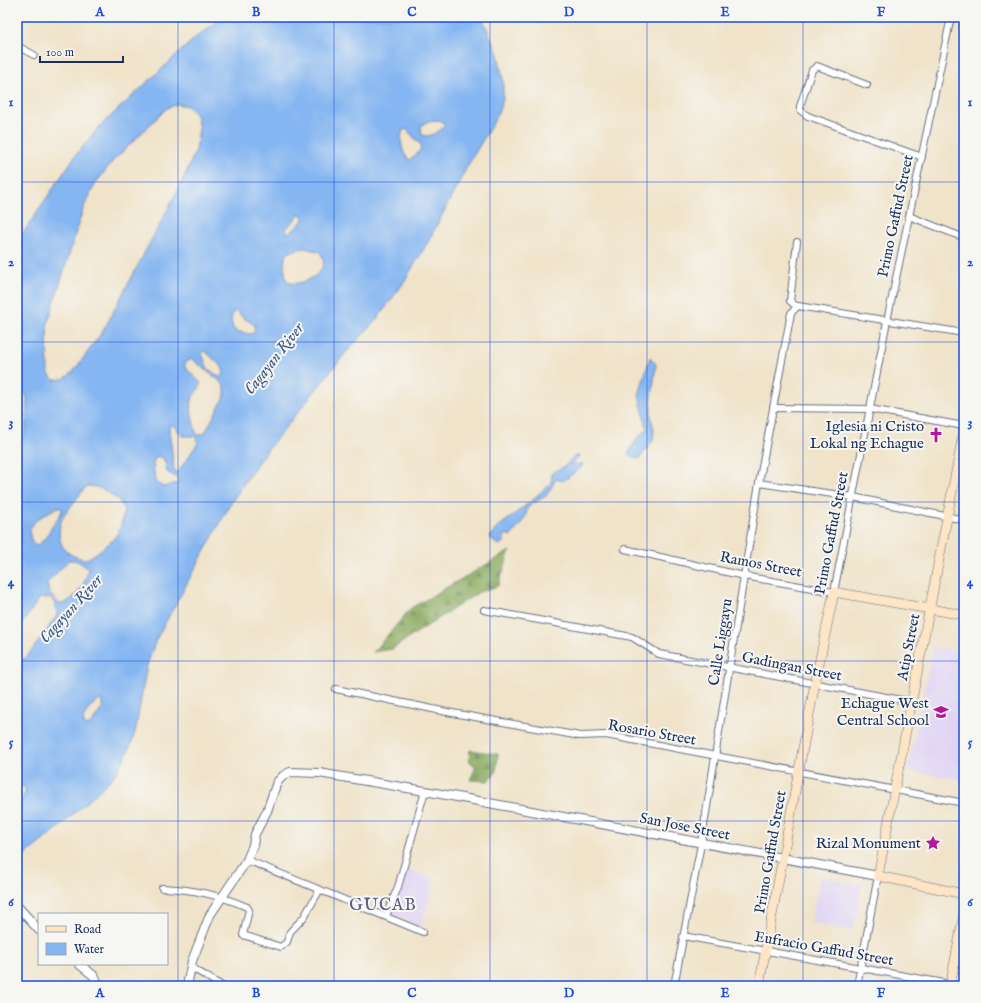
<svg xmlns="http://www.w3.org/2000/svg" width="981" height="1003" font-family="'IM FELL English',serif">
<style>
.built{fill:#e0d4f4}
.forest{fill:url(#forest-firs);stroke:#526c5d}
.water{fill:#85b6f1;stroke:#5072a8;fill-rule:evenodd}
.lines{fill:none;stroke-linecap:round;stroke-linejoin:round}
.minor-casing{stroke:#666e83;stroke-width:8}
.tertiary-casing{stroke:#666e83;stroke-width:10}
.secondary-casing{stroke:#666e83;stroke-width:10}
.minor{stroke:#fff;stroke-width:6}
.tertiary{stroke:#fff;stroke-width:8}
.secondary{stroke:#fde5c5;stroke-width:9}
.grid{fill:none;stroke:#1d4ed8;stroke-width:1;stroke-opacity:0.55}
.labels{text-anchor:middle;stroke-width:4;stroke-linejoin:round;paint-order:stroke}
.street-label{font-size:15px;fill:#1b2f5e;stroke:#f6f6f2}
.poi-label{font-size:15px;fill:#1b2f5e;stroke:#f6f6f2;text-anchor:end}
.water-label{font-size:16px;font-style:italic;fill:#3b588a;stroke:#f6f6f2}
.quarter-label{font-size:17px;letter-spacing:1px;fill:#615c8b;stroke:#f6f6f2}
.neatline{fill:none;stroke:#1d4ed8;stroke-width:1.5}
.grid-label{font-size:13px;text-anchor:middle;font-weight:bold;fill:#1d4ed8}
</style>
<defs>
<pattern id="forest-firs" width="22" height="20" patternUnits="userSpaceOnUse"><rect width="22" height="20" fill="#88a85c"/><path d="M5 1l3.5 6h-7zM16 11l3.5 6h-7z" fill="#6e894f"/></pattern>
</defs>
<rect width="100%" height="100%" fill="#f6f6f2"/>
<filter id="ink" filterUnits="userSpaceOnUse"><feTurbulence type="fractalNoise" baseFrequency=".025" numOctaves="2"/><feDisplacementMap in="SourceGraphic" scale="8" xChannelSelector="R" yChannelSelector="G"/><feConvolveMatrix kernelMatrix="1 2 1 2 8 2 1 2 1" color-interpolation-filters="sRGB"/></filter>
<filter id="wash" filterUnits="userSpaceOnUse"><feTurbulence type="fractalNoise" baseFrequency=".012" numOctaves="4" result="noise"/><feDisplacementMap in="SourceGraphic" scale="16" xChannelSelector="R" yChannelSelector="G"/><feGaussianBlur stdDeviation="0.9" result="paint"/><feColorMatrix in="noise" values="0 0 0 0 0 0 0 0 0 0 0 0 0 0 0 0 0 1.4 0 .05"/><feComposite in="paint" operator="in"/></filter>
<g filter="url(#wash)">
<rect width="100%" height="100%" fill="#f0e3c9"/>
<g class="built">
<path d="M 933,646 L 964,653 L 964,780 L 907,771 Z"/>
<path d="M 405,868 L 435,879 L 421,927 L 391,914 Z"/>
<path d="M 820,877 L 862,885 L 853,931 L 811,923 Z"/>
</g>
<g class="forest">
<path d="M 510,551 L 498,586 L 479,592 L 392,649 L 373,652 L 411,608 Z"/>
<path d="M 470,750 L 498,754 L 496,773 L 488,781 L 470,780 L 476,767 L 469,761 Z"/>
</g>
<g class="water">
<path d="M 222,17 L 482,17 L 498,54 L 503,79 L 503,99 L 497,116 L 468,165 L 428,242 L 402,285 L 378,318 L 344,355 L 260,459 L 231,503 L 156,640 L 147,665 L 135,733 L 128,752 L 117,772 L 104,786 L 64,823 L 17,862 L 17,809 L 26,791 L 24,786 L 17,785 L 17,660 L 24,659 L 29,654 L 56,617 C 58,608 56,604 50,598 L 40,598 L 17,631 L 17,471 L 26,425 L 27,398 L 24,392 L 17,390 L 17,242 L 75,156 L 98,128 L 195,38 ZM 177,104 L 188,106 L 196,115 L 199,129 L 196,150 L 182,182 L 103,331 L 73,372 L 64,379 L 53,380 L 48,372 L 47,326 L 83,209 L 95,184 L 113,161 L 167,108 ZM 440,120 L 444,123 L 444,126 C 440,132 428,138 422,135 L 421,126 L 428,121 ZM 406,129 L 421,145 L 420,150 L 410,160 C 402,156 399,138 403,130 ZM 300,214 L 302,215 L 303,220 L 291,232 L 287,233 L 286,229 ZM 305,248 L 320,252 C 335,273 297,288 289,282 C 285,280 285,275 285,271 C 282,252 289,251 305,248 ZM 236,310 L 242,317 L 255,325 L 254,333 L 250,334 L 235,331 C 230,324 230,315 236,310 ZM 204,350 L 222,367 L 224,373 L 221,378 L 208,369 L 202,354 ZM 192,359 L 222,383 L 225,388 L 225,395 L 205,433 L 199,435 L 196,433 C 194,423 189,409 192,400 C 193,393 200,390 201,383 L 185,367 L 185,363 ZM 170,423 L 183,436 L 195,436 L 198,443 L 178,472 L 174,470 L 169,428 ZM 157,456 L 164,459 L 167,472 L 178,478 L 178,483 L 163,487 L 155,481 L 153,462 ZM 88,486 C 99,485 121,498 124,509 C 121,532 118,537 99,551 C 95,554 90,558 86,559 C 81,559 78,557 74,556 C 59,550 56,533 62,519 C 68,509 77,499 84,489 ZM 58,507 L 61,508 L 62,511 L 45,538 L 39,545 L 34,544 C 20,525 44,515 58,507 ZM 69,560 C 78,560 82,563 88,570 C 87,582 73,603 60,604 L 49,593 L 47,583 ZM 101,700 L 104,706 L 90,725 L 85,726 L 83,719 C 87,712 92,702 101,700 Z"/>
<path d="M 650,357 L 656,364 L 651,405 L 651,417 L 654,430 L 653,440 L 639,459 L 628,454 L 638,437 L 647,429 L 639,395 Z"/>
<path d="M 574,456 L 580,456 L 570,464 L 583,464 L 581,468 L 563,481 L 556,479 L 547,495 L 534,503 L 532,500 L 551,483 L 552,473 L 565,466 Z"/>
<path d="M 530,502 L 531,505 L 527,509 L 526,515 L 521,524 L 511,536 L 506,534 L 503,539 L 505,541 L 499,545 L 494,542 L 490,537 L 497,528 Z"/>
</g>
</g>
<g filter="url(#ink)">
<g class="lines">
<g class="minor-casing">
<g id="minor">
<path d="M 17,46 L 34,55"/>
<path d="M 867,85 L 817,66 L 812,70 L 800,106 L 800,110 L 808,116 L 922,157"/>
<path d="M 909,216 L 962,237"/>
<path d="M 796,306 L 790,301 L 797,242"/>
<path d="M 773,408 L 870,409 L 964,426"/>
<path d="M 759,483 L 853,497 L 964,520"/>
<path d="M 625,549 L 744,576 L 834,592 L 887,321 L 951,17"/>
<path d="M 484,610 L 632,637 L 659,654 L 912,702"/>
<path d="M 336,689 L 447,712 L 580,736 L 606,735 L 964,803"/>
<path d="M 247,860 L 423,932"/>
<path d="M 162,888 C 192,889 220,895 247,907 L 249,910 L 243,935 L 281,947 L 287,942 L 290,932 L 304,917 L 319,891"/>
<path d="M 386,916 L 398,887 L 425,791"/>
<path d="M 683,936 L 961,986"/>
<path d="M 191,967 L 222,986"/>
<path d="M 674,986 L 701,844 L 759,483 L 791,313 L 798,306 L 964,333"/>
<path d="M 857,986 L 878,876"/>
</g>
</g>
<g class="tertiary-casing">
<g id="tertiary">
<path d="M 17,906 L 39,930"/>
<path d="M 79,964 L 93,975 L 100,986"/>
<path d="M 187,986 L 192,961 L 210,915 L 247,860 L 253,845 L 255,834 L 267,811 L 277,782 L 283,776 L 290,772 L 319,773 L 425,791 L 878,876"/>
</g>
</g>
<g class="secondary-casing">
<g id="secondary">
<path d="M 964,430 L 878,876 L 964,894"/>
<path d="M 759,986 L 815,683 L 834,592 L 964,615"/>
<path d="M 950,986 L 964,914"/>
</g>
</g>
<use href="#minor" class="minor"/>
<use href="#tertiary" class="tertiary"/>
<use href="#secondary" class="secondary"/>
</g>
</g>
<path class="grid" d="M 178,17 L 178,986M 334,17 L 334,986M 490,17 L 490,986M 647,17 L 647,986M 803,17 L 803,986M 17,182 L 964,182M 17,342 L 964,342M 17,502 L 964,502M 17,661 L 964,661M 17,821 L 964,821"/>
<defs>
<g id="church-bare" transform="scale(1.2)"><path d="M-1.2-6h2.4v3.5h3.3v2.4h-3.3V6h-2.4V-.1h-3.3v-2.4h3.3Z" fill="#b5179e" stroke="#f6f6f2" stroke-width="2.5" paint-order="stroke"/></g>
<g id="school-bare" transform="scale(1.2)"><path d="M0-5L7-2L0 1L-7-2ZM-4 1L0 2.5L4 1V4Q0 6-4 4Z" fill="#b5179e" stroke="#f6f6f2" stroke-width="2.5" paint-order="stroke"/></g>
<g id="sight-bare" transform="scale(1.2)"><path d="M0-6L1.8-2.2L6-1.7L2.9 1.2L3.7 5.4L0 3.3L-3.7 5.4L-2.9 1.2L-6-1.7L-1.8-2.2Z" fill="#b5179e" stroke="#f6f6f2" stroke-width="2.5" paint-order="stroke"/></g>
</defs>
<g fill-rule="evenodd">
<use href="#church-bare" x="936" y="435"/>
<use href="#school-bare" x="941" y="712"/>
<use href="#sight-bare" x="933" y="843"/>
</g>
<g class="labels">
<g class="street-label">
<text transform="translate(895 216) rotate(-78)" y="5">Primo Gaffud Street</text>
<text transform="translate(831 533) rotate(-79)" y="5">Primo Gaffud Street</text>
<text transform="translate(761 564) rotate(11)" y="5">Ramos Street</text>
<text transform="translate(720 642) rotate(-81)" y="5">Calle Liggayu</text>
<text transform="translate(908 647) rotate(-79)" y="5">Atip Street</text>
<text transform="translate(792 666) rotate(11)" y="5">Gadingan Street</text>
<text transform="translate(652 732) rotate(10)" y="5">Rosario Street</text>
<text transform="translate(685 826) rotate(11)" y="5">San Jose Street</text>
<text transform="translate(770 852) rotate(-80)" y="5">Primo Gaffud Street</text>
<text transform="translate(824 948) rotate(10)" y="5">Eufracio Gaffud Street</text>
</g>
<g class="poi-label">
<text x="924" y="431">Iglesia ni Cristo<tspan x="924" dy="17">Lokal ng Echague</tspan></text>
<text x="929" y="708">Echague West<tspan x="929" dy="17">Central School</tspan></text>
<text x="921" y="848">Rizal Monument</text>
</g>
<g class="water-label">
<text transform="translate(273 358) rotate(-52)" y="6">Cagayan River</text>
<text transform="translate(70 608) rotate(-48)" y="6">Cagayan River</text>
</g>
<g class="quarter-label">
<text x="383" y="910">GUCAB</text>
</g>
</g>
<rect width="981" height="1003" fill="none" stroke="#f6f6f2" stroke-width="44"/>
<rect x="38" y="913" width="130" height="52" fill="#f6f6f2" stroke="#9ea6b7"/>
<rect x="46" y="926" width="20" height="6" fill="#fde5c5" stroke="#9ea6b7"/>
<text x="74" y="933" font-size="12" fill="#1b2f5e">Road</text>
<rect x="46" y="943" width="20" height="12" fill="#85b6f1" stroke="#9ea6b7"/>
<text x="74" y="953" font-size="12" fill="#1b2f5e">Water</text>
<path d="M40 56v6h83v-6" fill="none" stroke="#1b2f5e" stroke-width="2"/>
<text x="46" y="56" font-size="12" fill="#1b2f5e" stroke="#f6f6f2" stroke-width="3" paint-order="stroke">100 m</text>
<rect x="22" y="22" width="937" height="959" class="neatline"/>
<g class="grid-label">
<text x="100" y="16">A</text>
<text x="256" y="16">B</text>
<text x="412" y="16">C</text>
<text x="569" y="16">D</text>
<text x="725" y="16">E</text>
<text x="881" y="16">F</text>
<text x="11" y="106">1</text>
<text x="970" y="106">1</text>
<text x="11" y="266">2</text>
<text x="970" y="266">2</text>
<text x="11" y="426">3</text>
<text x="970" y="426">3</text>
<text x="11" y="586">4</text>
<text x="970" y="586">4</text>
<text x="11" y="746">5</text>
<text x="970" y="746">5</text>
<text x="11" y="906">6</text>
<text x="970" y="906">6</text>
<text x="100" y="997">A</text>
<text x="256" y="997">B</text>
<text x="412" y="997">C</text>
<text x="569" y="997">D</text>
<text x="725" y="997">E</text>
<text x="881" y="997">F</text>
</g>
</svg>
